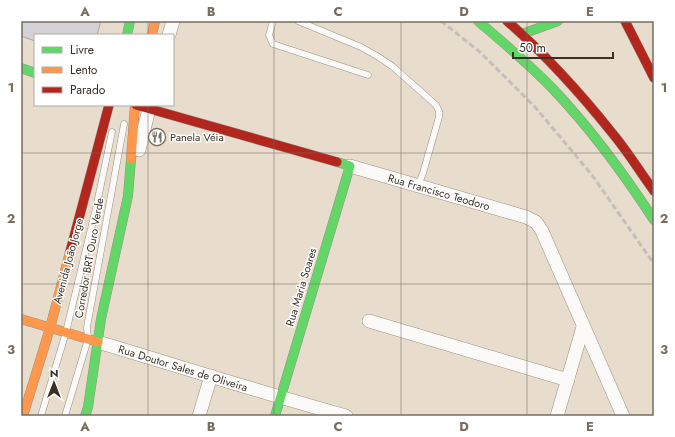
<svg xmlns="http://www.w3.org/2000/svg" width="675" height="437" font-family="Jost,sans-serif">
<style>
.building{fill:#d4d1d6;stroke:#aca8a6}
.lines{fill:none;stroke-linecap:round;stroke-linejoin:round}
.lane-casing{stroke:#9a9286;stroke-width:7}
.street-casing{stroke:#9a9286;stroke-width:14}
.fast-casing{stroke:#9a9286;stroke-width:10}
.slow-casing{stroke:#9a9286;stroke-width:10}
.jam-casing{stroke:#9a9286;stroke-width:10}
.lane{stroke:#fcfaf8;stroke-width:6}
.street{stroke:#fcfaf8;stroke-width:13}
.fast{stroke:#63d668;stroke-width:9}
.slow{stroke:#ff974d;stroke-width:9}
.jam{stroke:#b3261e;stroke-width:9}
.rail{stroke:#c2bfbb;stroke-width:3;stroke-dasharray:6 3;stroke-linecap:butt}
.grid{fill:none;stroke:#766d5f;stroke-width:1;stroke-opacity:0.55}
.labels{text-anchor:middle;stroke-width:3;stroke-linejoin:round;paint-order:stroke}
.poi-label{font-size:11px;fill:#383024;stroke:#fff;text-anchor:start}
.street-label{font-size:11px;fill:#383024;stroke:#fff}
.neatline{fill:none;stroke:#766d5f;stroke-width:1.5}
.grid-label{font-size:13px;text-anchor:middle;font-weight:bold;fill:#766d5f}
</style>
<rect width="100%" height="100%" fill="#e8ddcd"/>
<path class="building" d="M 21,21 L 101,21 L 97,35 L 35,35 L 35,41 L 21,36 Z"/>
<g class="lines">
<g class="lane-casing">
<g id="lane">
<path d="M 273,21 L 269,35 L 273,44 L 368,75"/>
<path d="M 298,21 L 361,47 L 377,56 L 392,66 L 436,105 L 439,111 L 439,117 L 423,173 L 418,186"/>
<path d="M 41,416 L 66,332 L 96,208 L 112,132"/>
<path d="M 65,416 L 88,339 L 87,327 L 124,124"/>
</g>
</g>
<g class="street-casing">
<g id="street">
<path d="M 169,35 L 173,21"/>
<path d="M 139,150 L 150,105"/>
<path d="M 350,166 L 526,217 L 536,222 L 542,231 L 623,416"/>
<path d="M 369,321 L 568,380"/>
<path d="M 98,342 C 181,367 263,393 346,416"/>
<path d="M 199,416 L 211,376"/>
<path d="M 557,416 L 583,327"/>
</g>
</g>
<g class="fast-casing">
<g id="fast">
<path d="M 478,21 C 504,43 530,65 553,89 C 591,129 624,174 654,220"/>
<path d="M 522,34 L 558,21"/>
<path d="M 127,35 L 130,21"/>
<path d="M 21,68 L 35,73"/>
<path d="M 85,416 L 88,407 L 101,319 L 128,196 L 131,159"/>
<path d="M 275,416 L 350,166 L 337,162"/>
</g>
</g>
<g class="slow-casing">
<g id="slow">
<path d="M 152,35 L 155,21"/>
<path d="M 131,159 L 135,105"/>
<path d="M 21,319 L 98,342"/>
<path d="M 23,416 L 50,328 L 70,252"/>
</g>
</g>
<g class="jam-casing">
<g id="jam">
<path d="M 507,21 C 546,55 581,94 613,134 C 628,152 640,172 654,191"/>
<path d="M 625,21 L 654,78"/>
<path d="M 136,105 L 337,162"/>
<path d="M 70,252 L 109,105"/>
</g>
</g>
<use href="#lane" class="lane"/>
<use href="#street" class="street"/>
<use href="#fast" class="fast"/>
<use href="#slow" class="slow"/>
<use href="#jam" class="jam"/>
<path class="rail" d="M 441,21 L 480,52 L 535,107 L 592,175 L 654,264"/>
</g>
<path class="grid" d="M 148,21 L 148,35M 274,21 L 274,416M 401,21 L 401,416M 527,21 L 527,416M 148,105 L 148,416M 21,153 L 654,153M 21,284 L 654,284"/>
<defs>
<g id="restaurant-ring" transform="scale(0.9)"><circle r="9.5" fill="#fff" stroke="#766d5f" stroke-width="1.5"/><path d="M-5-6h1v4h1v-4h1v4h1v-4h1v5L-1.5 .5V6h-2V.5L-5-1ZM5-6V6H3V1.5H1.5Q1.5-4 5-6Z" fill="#766d5f"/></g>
</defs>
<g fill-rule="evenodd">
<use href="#restaurant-ring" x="157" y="137"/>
</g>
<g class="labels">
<g class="poi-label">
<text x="170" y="141">Panela Véia</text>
</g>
<g class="street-label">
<text transform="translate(439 192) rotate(16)" y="4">Rua Francisco Teodoro</text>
<text transform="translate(89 258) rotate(-80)" y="4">Corredor BRT Ouro Verde</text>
<text transform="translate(68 261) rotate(-75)" y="4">Avenida João Jorge</text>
<text transform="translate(301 287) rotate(-73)" y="4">Rua Maria Soares</text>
<text transform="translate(183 368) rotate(17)" y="4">Rua Doutor Sales de Oliveira</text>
</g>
</g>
<rect width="675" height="437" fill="none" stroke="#ffffff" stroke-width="44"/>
<rect x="34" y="34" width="140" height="72" fill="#ffffff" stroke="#afaca7"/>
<rect x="42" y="47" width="20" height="6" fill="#63d668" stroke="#afaca7"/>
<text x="70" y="54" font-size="12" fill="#383024">Livre</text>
<rect x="42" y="67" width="20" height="6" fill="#ff974d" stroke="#afaca7"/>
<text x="70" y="74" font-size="12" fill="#383024">Lento</text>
<rect x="42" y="87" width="20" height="6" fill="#b3261e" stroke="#afaca7"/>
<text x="70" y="94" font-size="12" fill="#383024">Parado</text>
<g transform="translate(54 383)" stroke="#ffffff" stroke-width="3" paint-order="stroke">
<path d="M0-3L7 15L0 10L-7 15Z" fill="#383024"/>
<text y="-6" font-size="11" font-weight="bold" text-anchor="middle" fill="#383024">N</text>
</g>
<path d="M513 52v6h100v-6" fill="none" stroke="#383024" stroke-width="2"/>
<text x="519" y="52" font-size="12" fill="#383024" stroke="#ffffff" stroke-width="3" paint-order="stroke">50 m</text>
<rect x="22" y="22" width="631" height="393" class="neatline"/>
<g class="grid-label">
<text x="85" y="16">A</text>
<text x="211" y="16">B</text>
<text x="338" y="16">C</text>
<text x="464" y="16">D</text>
<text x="590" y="16">E</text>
<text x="11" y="92">1</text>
<text x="664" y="92">1</text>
<text x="11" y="223">2</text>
<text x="664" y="223">2</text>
<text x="11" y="354">3</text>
<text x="664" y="354">3</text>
<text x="85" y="431">A</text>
<text x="211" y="431">B</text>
<text x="338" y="431">C</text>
<text x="464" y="431">D</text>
<text x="590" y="431">E</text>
</g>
</svg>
